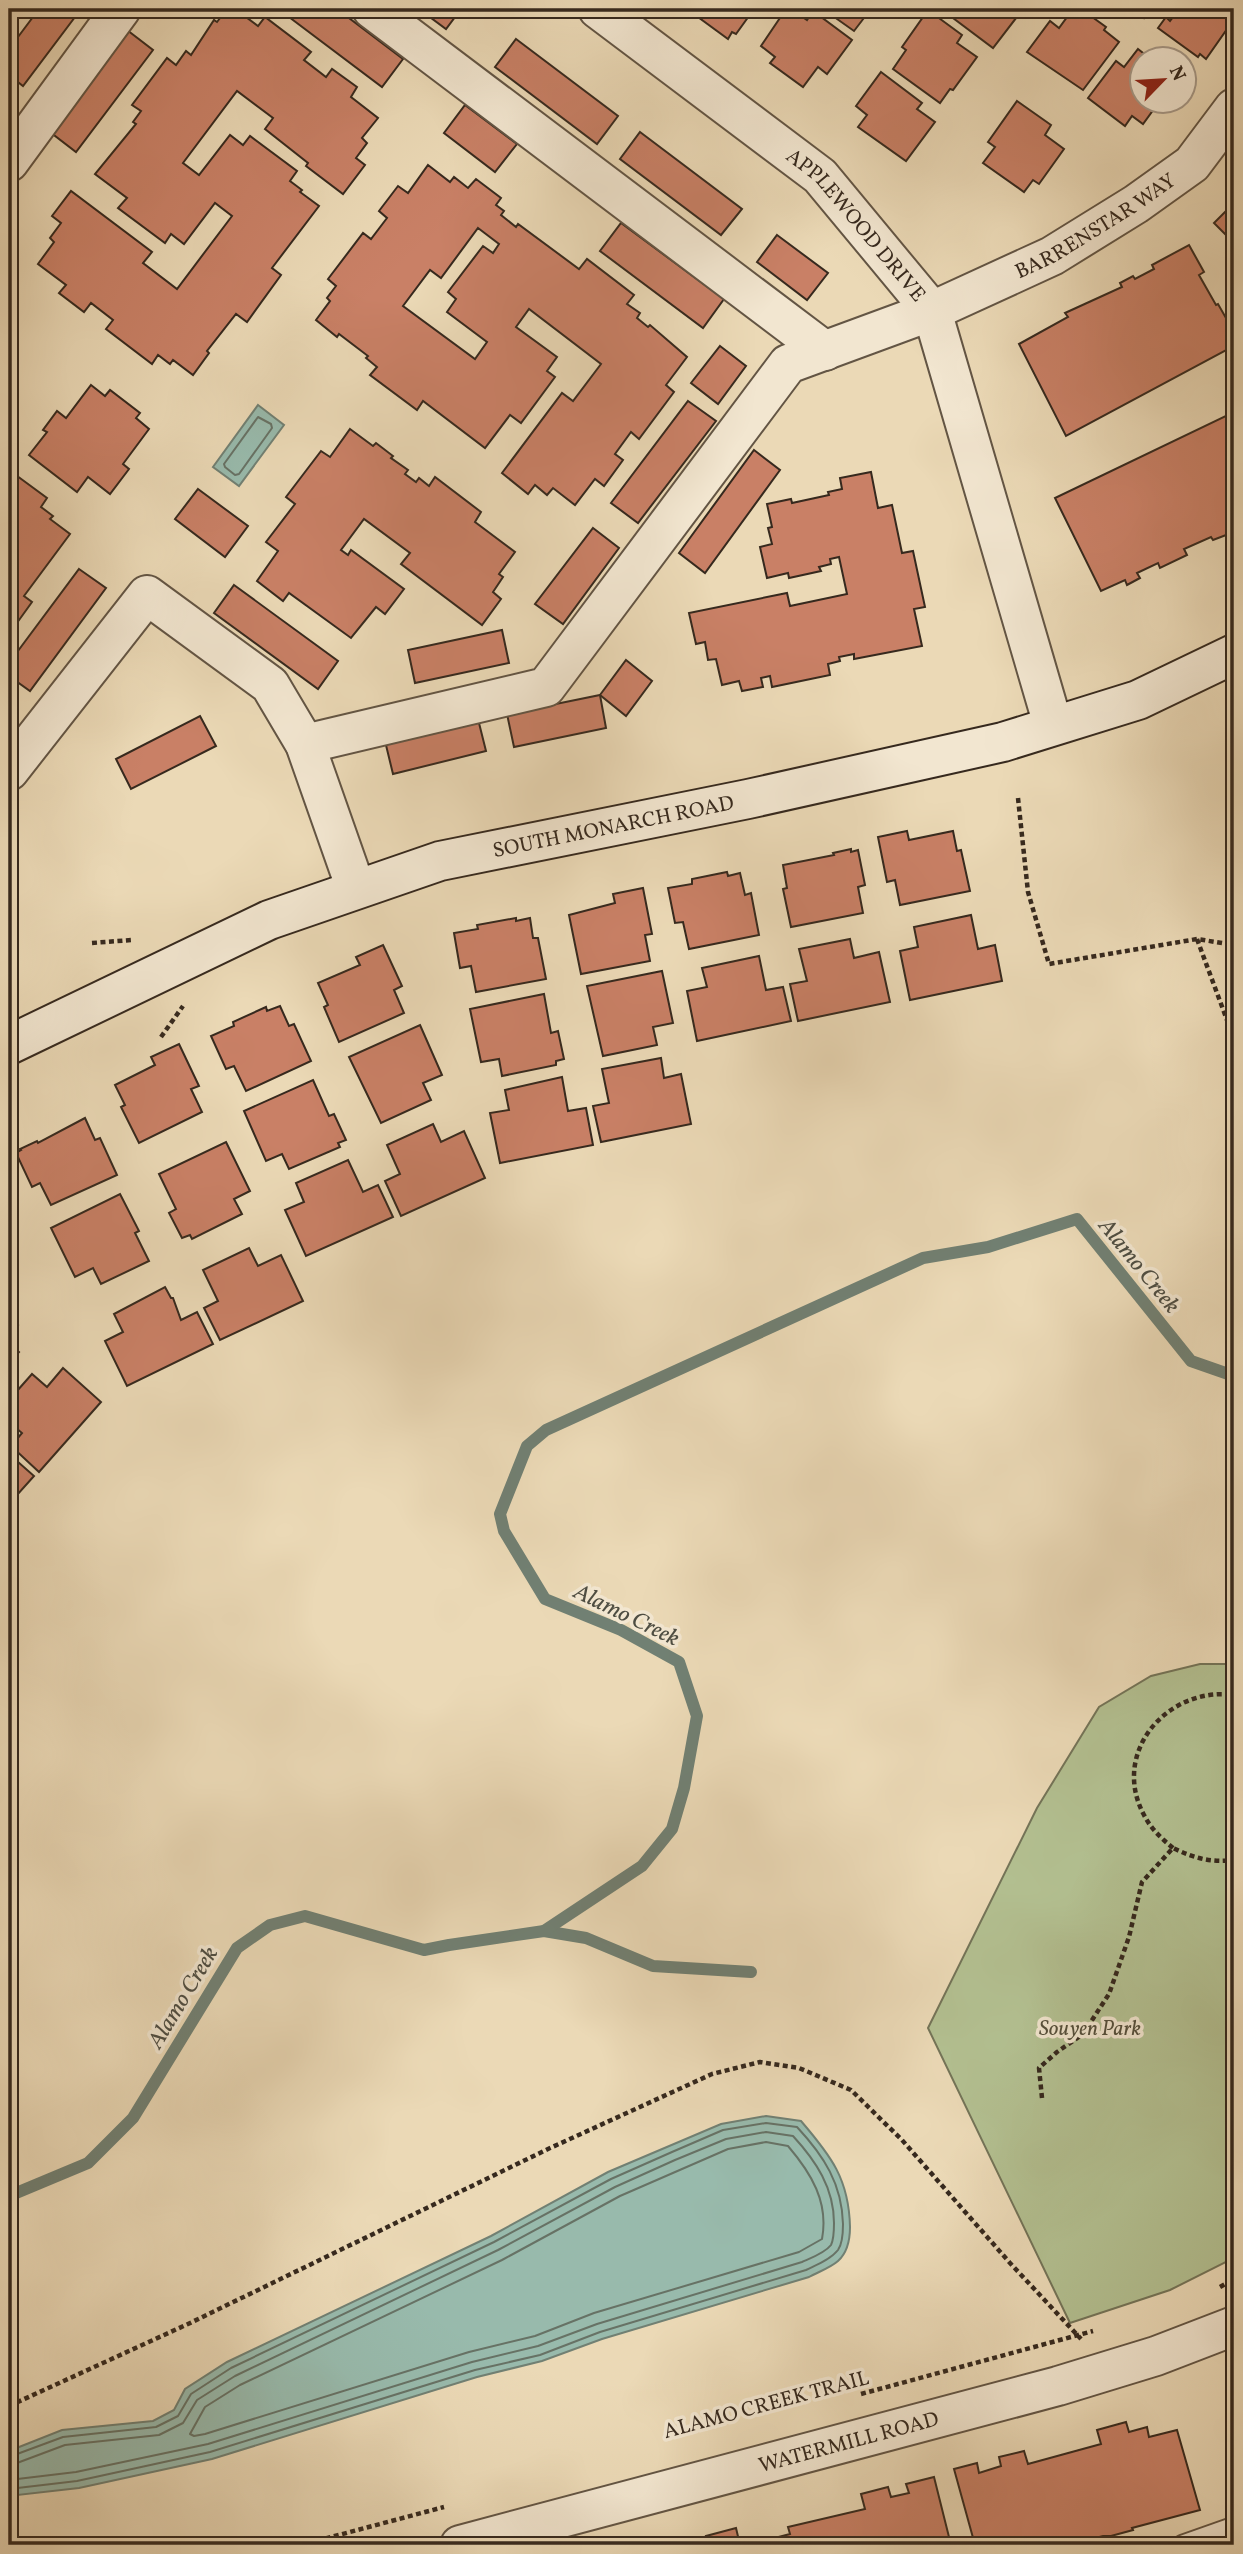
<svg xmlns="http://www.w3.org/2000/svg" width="1243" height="2554" font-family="Vollkorn,serif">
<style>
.green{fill:#b3c091;stroke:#747458;stroke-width:2}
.water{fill:#98baac;stroke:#718073;stroke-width:2}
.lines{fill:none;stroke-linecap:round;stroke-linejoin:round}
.shore{stroke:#677265;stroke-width:2}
.stream{stroke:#718073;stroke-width:12}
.building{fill:#c98066;stroke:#36291e;stroke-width:2;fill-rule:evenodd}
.lane-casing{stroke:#635544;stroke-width:23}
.street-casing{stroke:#635544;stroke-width:42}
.secondary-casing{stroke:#36291e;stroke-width:42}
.path{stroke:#36291e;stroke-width:4.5;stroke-dasharray:5 3.5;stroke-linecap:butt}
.lane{stroke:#f2e6d0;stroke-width:19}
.street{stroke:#f2e6d0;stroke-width:38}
.secondary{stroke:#f2e6d0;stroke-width:38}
.labels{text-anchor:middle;stroke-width:7;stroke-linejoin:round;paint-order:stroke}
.street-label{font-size:21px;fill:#36291e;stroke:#f2e6d0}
.park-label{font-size:21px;font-style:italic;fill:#554f3b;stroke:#f2e6d0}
.water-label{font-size:23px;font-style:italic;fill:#4e4d42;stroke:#f2e6d0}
</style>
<rect width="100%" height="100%" fill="#ebd9b6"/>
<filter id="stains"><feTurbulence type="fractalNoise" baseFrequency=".00286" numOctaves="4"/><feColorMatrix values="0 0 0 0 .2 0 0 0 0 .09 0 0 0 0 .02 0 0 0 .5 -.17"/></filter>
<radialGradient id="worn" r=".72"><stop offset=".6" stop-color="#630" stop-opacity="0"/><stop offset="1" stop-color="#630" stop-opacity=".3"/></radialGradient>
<path class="green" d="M 1200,1664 L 1234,1664 L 1234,2258 L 1170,2290 L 1070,2323 L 928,2028 L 1037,1808 L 1099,1707 L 1151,1676 Z"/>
<g class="water">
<path d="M 258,405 L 284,425 L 239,486 L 213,467 Z"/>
<path d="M 766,2116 L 801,2121 C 831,2156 849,2179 850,2227 C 850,2240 848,2252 838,2261 C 830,2268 818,2272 809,2277 L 602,2339 L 542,2361 L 477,2377 L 212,2459 L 79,2488 L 9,2496 L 9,2451 L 62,2430 L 153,2421 L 174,2410 L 185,2389 L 227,2362 L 491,2236 L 608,2172 L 721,2124 Z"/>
</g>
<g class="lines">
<g class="shore">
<path d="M 258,417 L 271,424 L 272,428 L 239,474 L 235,475 L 225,467 L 224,464 Z"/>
<path d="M 766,2142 L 788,2146 C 811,2173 829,2202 822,2239 L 799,2252 L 594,2313 L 535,2336 L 469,2352 L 205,2434 L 194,2436 L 190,2434 L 205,2407 L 240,2385 L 502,2260 L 620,2196 L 728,2149 Z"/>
<path d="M 9,2457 L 63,2437 L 156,2427 L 178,2416 L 191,2394 L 231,2368 L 494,2242 L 611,2179 L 672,2152 L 723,2130 L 766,2123 L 797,2127 C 824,2156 842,2184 843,2224 C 843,2232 843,2243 838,2250 C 830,2260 816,2265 806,2270 L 600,2332 L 540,2355 L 475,2370 L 210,2452 L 77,2481 L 9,2489"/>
<path d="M 9,2466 L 65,2445 L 159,2435 L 183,2423 L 197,2400 L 235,2376 L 498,2250 L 615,2187 L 675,2160 L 726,2139 L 766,2132 L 793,2136 C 816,2161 834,2188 834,2223 C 834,2231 834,2239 831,2245 C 825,2253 811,2258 802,2262 L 597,2324 L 538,2346 L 472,2362 L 208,2444 L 76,2472 L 9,2480"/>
</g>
<g class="stream">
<path d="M 544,1931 L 586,1938 L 653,1966 L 751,1972"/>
<path d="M 9,2196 L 88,2163 L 133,2118 L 237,1948 L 270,1925 L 305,1916 L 424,1950 L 449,1945 L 544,1931 L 642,1866 L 672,1829 L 684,1788 L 697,1716 L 679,1662 L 621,1630 L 545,1599 L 504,1531 L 500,1514 L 527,1446 L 546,1430 L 923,1258 L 988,1247 L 1077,1219 L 1191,1361 L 1234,1376"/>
</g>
</g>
<g class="building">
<path d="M 39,9 L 81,9 L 23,86 L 9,75 L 9,49 Z"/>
<path d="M 227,9 L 235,9 L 258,26 L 265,17 L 311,52 L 304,60 L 326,77 L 332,69 L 357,87 L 351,97 L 378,118 L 362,138 L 367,143 L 356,158 L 365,165 L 343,194 L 306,166 L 308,163 L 265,129 L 273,118 L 237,91 L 183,163 L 199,175 L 230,135 L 243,145 L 250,136 L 297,171 L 290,181 L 302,190 L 300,192 L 319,206 L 272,268 L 281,275 L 247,322 L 236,314 L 207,351 L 209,353 L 193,375 L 173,360 L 170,364 L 158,355 L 152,364 L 106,329 L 113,320 L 91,303 L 84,312 L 59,293 L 66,285 L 38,264 L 54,242 L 50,238 L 61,223 L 52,216 L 71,191 L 152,252 L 143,263 L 177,289 L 232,216 L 215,203 L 184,244 L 171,234 L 165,243 L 118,208 L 127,198 L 95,174 L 136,124 L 133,122 L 141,111 L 132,105 L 167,58 L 176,65 L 186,51 L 191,55 L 214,20 L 217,22 Z"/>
<path d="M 282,9 L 337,9 L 403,59 L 382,87 L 281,11 Z"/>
<path d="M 419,9 L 461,9 L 446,29 Z"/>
<path d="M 687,9 L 754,9 L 736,34 L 732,32 L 728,39 Z"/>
<path d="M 786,9 L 791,9 L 807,20 L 813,11 L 852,40 L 827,74 L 818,67 L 803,87 L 770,63 L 775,57 L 761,46 Z"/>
<path d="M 823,9 L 878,9 L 872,17 L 867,14 L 854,31 Z"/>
<path d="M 941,9 L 1023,9 L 993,48 Z"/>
<path d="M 1073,9 L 1081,9 L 1106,27 L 1104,30 L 1119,42 L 1083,90 L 1027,52 L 1050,21 L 1059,28 Z"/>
<path d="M 1132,9 L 1151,9 L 1144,18 Z"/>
<path d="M 1170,9 L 1231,9 L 1234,19 L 1206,59 L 1200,54 L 1198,57 L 1158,28 L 1166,17 L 1170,21 L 1176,13 Z"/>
<path d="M 928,10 L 962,35 L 957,43 L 977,57 L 953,90 L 950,89 L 940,103 L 893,69 L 906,50 L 902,47 Z"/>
<path d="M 127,30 L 153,50 L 76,152 L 50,132 Z"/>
<path d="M 516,39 L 618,116 L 597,144 L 495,67 Z"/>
<path d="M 1138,49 L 1152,60 L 1142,60 L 1142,102 L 1159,102 L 1143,124 L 1132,116 L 1125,126 L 1088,98 L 1116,61 L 1124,67 Z"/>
<path d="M 881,72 L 922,103 L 917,109 L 935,122 L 906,161 L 858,127 L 867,115 L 856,106 Z"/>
<path d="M 1017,101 L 1051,125 L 1045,135 L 1064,149 L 1039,184 L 1033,180 L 1024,192 L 983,163 L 995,147 L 988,142 Z"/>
<path d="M 465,105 L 517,144 L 495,172 L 444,133 Z"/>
<path d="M 640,132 L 742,209 L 721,235 L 620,159 Z"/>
<path d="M 428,165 L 450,182 L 454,177 L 468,188 L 476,179 L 501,198 L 496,205 L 504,211 L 501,215 L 516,227 L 518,224 L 579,269 L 587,259 L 634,295 L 627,304 L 640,313 L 637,318 L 648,327 L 650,325 L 687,357 L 666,385 L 674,392 L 639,439 L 631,432 L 615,454 L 623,460 L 604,486 L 595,479 L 575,505 L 553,488 L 547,495 L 535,485 L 528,494 L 502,473 L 562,393 L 573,401 L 601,364 L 529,309 L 516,327 L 557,357 L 547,371 L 555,377 L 521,423 L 510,415 L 485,448 L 423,401 L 417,410 L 370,375 L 377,367 L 366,358 L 368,356 L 339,334 L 337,337 L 316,320 L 330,301 L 327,298 L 336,286 L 328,279 L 363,233 L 371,239 L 387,218 L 379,211 L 398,186 L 408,193 ZM 478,228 L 499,244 L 493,253 L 483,246 L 448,292 L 456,299 L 447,312 L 487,342 L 475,359 L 403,306 L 430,270 L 441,278 Z"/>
<path d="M 1234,203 L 1234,243 L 1214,223 Z"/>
<path d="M 621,223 L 724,299 L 703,328 L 600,251 Z"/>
<path d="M 777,235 L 828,273 L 807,300 L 757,262 Z"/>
<path d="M 1189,245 L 1204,272 L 1199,275 L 1216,305 L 1218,304 L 1234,332 L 1234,346 L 1066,436 L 1019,344 L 1068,317 L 1065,313 L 1122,287 L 1120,283 L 1133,276 L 1135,279 L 1154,269 L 1152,265 Z"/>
<path d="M 720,346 L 746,366 L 718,404 L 691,383 Z"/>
<path d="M 91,385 L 105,396 L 110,390 L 140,413 L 136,418 L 149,429 L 123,464 L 129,469 L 110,494 L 88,477 L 77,492 L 29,455 L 47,432 L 43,430 L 57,411 L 66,418 Z"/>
<path d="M 688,401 L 716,421 L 638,523 L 611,503 Z"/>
<path d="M 1234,412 L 1234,532 L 1213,540 L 1211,537 L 1184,549 L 1187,555 L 1160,568 L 1158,563 L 1137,573 L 1140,578 L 1127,585 L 1125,580 L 1101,591 L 1055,498 Z"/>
<path d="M 350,429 L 373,446 L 376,443 L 393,456 L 391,458 L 408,470 L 405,474 L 416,482 L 419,478 L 429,486 L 435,477 L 481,512 L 475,522 L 515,552 L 499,574 L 503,577 L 493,592 L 501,599 L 482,625 L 401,564 L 410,553 L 364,519 L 341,550 L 348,555 L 351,550 L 404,589 L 385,614 L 376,607 L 351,638 L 289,593 L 283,601 L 257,581 L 278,551 L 266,542 L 295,504 L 286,497 L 321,451 L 330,457 Z"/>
<path d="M 754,450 L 780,470 L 705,573 L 679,553 Z"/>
<path d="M 9,470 L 47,498 L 41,507 L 53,516 L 50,519 L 70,534 L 24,596 L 32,602 L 9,634 Z"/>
<path d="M 871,472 L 878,508 L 892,505 L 902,553 L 913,551 L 925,607 L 914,609 L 922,646 L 854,659 L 854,654 L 839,657 L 840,661 L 828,664 L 830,675 L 772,687 L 770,676 L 761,678 L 763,687 L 742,691 L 739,681 L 722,685 L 716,659 L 708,660 L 705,642 L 696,644 L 689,613 L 787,593 L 790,606 L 847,594 L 839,557 L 830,559 L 831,564 L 819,567 L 821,571 L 789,578 L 788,573 L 767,578 L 760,547 L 772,544 L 768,528 L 772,527 L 767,504 L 791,499 L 792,503 L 829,495 L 828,492 L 842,489 L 840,478 Z"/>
<path d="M 198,489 L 248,526 L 225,557 L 175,519 Z"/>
<path d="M 593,528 L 619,548 L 563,624 L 535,604 Z"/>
<path d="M 79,569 L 106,588 L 30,691 L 9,676 L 9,663 Z"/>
<path d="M 234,585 L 338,661 L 318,689 L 214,613 Z"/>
<path d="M 502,630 L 509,663 L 415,683 L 408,650 Z"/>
<path d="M 626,660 L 652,681 L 626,716 L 600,695 Z"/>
<path d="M 600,695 L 606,728 L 514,747 L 507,714 Z"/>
<path d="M 200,716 L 216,746 L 131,789 L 116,759 Z"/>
<path d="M 478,719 L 486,751 L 393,774 L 385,741 Z"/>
<path d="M 907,831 L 909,840 L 953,831 L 957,851 L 961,850 L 970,891 L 900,905 L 895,880 L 887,882 L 878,837 Z"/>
<path d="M 851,849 L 851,852 L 858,850 L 865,885 L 858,887 L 863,913 L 791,927 L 783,889 L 787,888 L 783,865 L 834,855 L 833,853 Z"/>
<path d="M 727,872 L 728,876 L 740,873 L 745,895 L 751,893 L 759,935 L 689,949 L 683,922 L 675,923 L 668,888 L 692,884 L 692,879 Z"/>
<path d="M 643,888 L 652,934 L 645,935 L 650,961 L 581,974 L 569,915 L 615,903 L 613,894 Z"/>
<path d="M 971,915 L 978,949 L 995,945 L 1002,981 L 910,1000 L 900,951 L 918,947 L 914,927 Z"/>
<path d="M 516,918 L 516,921 L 530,918 L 533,938 L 538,938 L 546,979 L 476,992 L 471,966 L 460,968 L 454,933 L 478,929 L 477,925 Z"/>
<path d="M 850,939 L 854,958 L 879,952 L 890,1002 L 798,1021 L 790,984 L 807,981 L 799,949 Z"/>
<path d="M 383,945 L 402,986 L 394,990 L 404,1013 L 339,1042 L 324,1007 L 328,1005 L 318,983 L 360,965 L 356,957 Z"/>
<path d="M 759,956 L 766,990 L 783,987 L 791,1021 L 697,1041 L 687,991 L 707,987 L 702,968 Z"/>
<path d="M 662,971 L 673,1023 L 653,1027 L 657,1045 L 603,1056 L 587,986 Z"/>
<path d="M 544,994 L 551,1033 L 558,1031 L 564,1059 L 556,1061 L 556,1065 L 502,1076 L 499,1059 L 481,1062 L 470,1009 Z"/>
<path d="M 280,1006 L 289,1026 L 294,1024 L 311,1061 L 246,1091 L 234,1066 L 226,1069 L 211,1036 L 234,1026 L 233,1022 L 266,1007 L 267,1011 Z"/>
<path d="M 420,1025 L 442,1075 L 423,1083 L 431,1100 L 381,1123 L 349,1057 Z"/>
<path d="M 179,1044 L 199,1086 L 191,1089 L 202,1112 L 139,1143 L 121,1107 L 125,1105 L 115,1085 L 155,1065 L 151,1057 Z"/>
<path d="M 661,1058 L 664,1078 L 681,1074 L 691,1124 L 601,1142 L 593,1106 L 609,1103 L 602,1069 Z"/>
<path d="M 562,1077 L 568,1111 L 586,1108 L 593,1145 L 500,1163 L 490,1113 L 509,1110 L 505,1090 Z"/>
<path d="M 313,1080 L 329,1116 L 334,1114 L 346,1140 L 338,1143 L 340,1147 L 289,1169 L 282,1154 L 266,1161 L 244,1111 Z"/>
<path d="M 85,1118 L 95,1140 L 100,1138 L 117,1175 L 51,1205 L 40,1183 L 32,1187 L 16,1153 L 21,1150 L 20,1149 L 37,1141 L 38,1143 Z"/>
<path d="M 433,1124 L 441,1142 L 464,1131 L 485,1178 L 401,1216 L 385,1181 L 400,1174 L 387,1145 Z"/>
<path d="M 226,1142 L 250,1191 L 234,1199 L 242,1214 L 192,1239 L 190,1235 L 182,1238 L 169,1213 L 176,1209 L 159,1174 Z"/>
<path d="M 348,1160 L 363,1192 L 378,1185 L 393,1217 L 306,1256 L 285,1210 L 304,1202 L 296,1183 Z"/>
<path d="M 120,1194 L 139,1231 L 135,1233 L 149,1261 L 101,1284 L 93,1268 L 75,1277 L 51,1228 Z"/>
<path d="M 249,1248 L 258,1266 L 281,1255 L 303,1301 L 220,1340 L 204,1308 L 218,1301 L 203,1270 Z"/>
<path d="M 165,1287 L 171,1298 L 173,1298 L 181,1320 L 197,1312 L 213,1344 L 127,1386 L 105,1341 L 123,1332 L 114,1314 Z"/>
<path d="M 9,1316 L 18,1325 L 9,1336 Z"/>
<path d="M 9,1343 L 19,1352 L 9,1363 Z"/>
<path d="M 63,1368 L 101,1402 L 39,1472 L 11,1446 L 22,1433 L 9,1422 L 9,1400 L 32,1374 L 47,1387 Z"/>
<path d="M 9,1454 L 34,1476 L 9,1504 Z"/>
<path d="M 1126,2422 L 1129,2432 L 1147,2427 L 1149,2437 L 1177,2430 L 1200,2510 L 1132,2528 L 1133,2530 L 1111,2536 L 1103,2536 L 1069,2545 L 975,2545 L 954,2469 L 977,2463 L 979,2473 L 1001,2466 L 999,2457 L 1024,2451 L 1028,2464 L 1101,2444 L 1097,2430 Z"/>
<path d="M 934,2477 L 951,2545 L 765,2545 L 763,2541 L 790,2534 L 788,2527 L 865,2509 L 861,2494 L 888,2487 L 891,2497 L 909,2493 L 906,2484 Z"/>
<path d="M 736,2528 L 740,2545 L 709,2545 L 706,2536 Z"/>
</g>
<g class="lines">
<g class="lane-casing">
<path id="lane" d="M 1183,2545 L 1234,2527"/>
</g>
<g class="street-casing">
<g id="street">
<path d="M 372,9 L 825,351"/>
<path id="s1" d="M 598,9 L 820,176 L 932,311 L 1053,725"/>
<path d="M 9,162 L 121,9"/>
<path id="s2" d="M 305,744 L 546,687 L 788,364 L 932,311 L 1052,256 L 1136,204 L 1192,164 L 1234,108"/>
<path d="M 9,771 L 147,595 L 270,685 L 305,744 L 356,889"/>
<path id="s3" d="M 460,2545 L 1058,2386 L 1156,2356 L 1234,2326"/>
</g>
</g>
<g class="secondary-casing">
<g id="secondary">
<path id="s4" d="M 9,1045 L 269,920 L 440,861 L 748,799 L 1003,742 L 1138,700 L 1234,654"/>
</g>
</g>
<g class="path">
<path d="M 1018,798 L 1028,892 L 1049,964 L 1197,939 L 1234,945"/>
<path d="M 1197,939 L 1234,1039"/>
<path d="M 92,943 L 132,940"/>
<path d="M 161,1037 L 183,1006"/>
<path d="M 1173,1848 C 1161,1838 1151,1829 1144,1815 C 1110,1752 1168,1686 1234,1695"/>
<path d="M 1042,2098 L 1039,2068 L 1057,2052 L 1083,2034 L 1109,1994 L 1129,1937 L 1142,1882 L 1173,1848 C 1194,1858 1211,1863 1234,1860"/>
<path d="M 1220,2287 L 1234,2279"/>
<path d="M 861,2394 L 1093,2331"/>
<path d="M 9,2406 L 188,2324 L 548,2149 L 712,2074 L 760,2062 L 799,2068 L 851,2090 L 902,2140 L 1010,2263 L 1081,2339"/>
<path d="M 301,2545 L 444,2507"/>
</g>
<use href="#lane" class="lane"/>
<use href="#street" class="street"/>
<use href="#secondary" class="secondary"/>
</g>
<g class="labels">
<g class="street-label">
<text dy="7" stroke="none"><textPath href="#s2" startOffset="989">BARRENSTAR WAY</textPath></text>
<text dy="7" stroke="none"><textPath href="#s1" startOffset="338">APPLEWOOD DRIVE</textPath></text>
<text dy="7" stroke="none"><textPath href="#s4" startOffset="646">SOUTH MONARCH ROAD</textPath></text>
<text transform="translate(766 2404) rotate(-15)" y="7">ALAMO CREEK TRAIL</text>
<text dy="7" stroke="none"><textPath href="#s3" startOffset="402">WATERMILL ROAD</textPath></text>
</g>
<g class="park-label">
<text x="1090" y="2035">Souyen Park</text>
</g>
<g class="water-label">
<text transform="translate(1140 1265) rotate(51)" y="8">Alamo Creek</text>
<text transform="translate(627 1614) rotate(26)" y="8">Alamo Creek</text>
<text transform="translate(182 1997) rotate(-59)" y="8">Alamo Creek</text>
</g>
</g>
<rect width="1243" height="2554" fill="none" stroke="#ebd9b6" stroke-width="35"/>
<rect x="10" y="10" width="1222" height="2533" fill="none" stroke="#36291e" stroke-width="3.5"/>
<rect x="18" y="18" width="1208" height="2519" fill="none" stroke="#36291e" stroke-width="2"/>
<g transform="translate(1163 80) rotate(65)"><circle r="33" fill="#f2e6d0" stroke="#a79a89" stroke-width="2"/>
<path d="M0-5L12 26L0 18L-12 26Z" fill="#8f2418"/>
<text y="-10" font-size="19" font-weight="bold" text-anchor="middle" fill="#36291e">N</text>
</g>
<rect width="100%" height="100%" filter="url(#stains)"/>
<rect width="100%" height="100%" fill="url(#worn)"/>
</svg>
